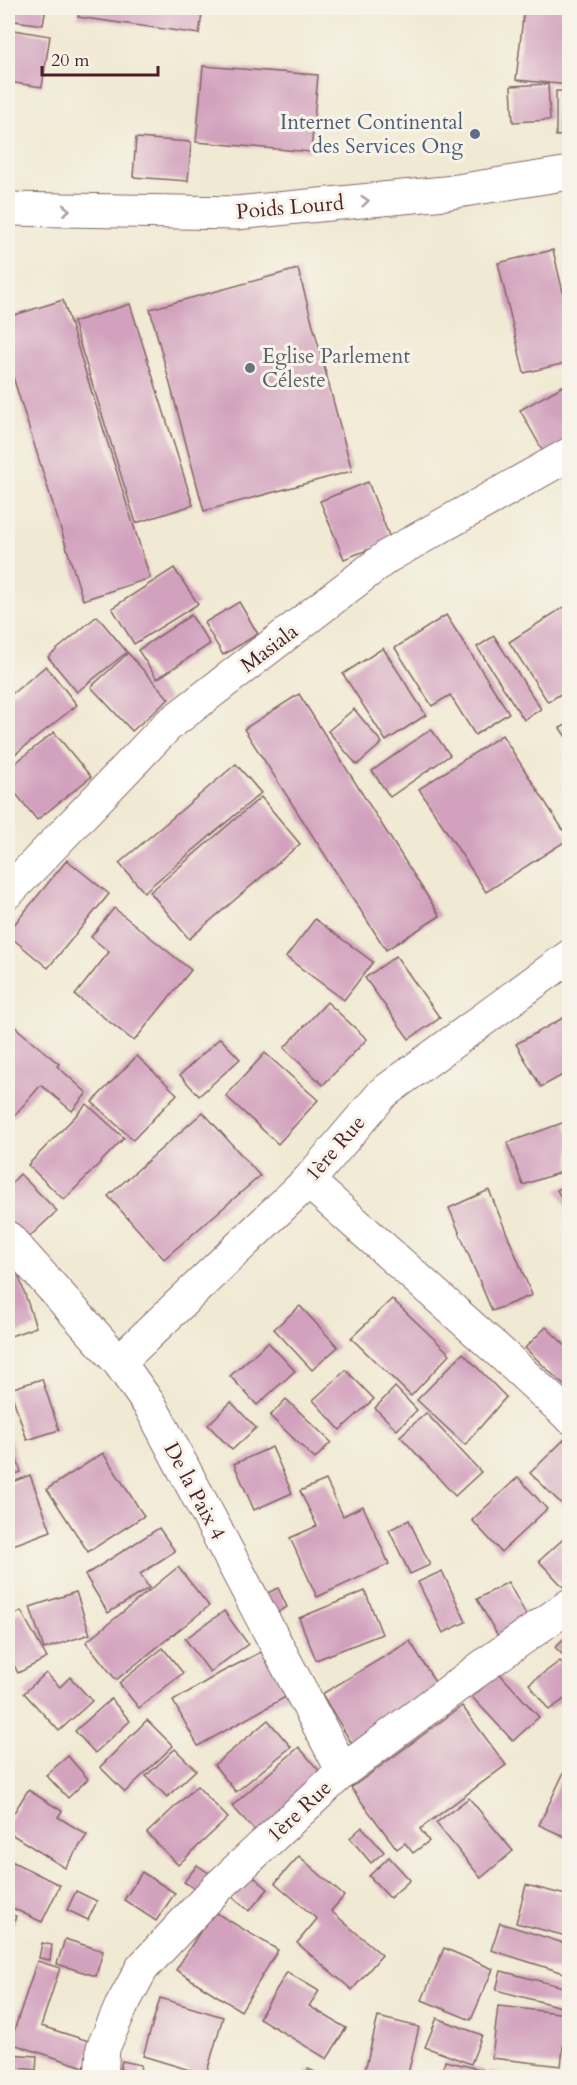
<svg xmlns="http://www.w3.org/2000/svg" width="577" height="2085" font-family="Cardo,serif">
<style>
.building{fill:#d2a1bd}
.lines{fill:none;stroke-linecap:round;stroke-linejoin:round}
.street-casing{stroke:#846666;stroke-width:35}
.primary-casing{stroke:#846666;stroke-width:35}
.street{stroke:#fff;stroke-width:33}
.primary{stroke:#fff;stroke-width:33}
.oneway{stroke:#ae9aa0}
.service-dot{fill:#5c6f8a;stroke:#f7f3e8;stroke-width:2}
.worship-dot{fill:#6b7280;stroke:#f7f3e8;stroke-width:2}
.labels{text-anchor:middle;stroke-width:6;stroke-linejoin:round;paint-order:stroke}
.service-label{font-size:21px;fill:#4e5e75;stroke:#f7f3e8;text-anchor:end}
.street-label{font-size:21px;fill:#4a1f2b;stroke:#f7f3e8}
.worship-label{font-size:21px;fill:#5b616d;stroke:#f7f3e8;text-anchor:start}
</style>
<rect width="100%" height="100%" fill="#f7f3e8"/>
<filter id="ink" filterUnits="userSpaceOnUse"><feTurbulence type="fractalNoise" baseFrequency=".0167" numOctaves="2"/><feDisplacementMap in="SourceGraphic" scale="12" xChannelSelector="R" yChannelSelector="G"/><feConvolveMatrix kernelMatrix="1 2 1 2 8 2 1 2 1" color-interpolation-filters="sRGB"/></filter>
<filter id="wash" filterUnits="userSpaceOnUse"><feTurbulence type="fractalNoise" baseFrequency=".008" numOctaves="4" result="noise"/><feDisplacementMap in="SourceGraphic" scale="24" xChannelSelector="R" yChannelSelector="G"/><feGaussianBlur stdDeviation="1.35" result="paint"/><feColorMatrix in="noise" values="0 0 0 0 0 0 0 0 0 0 0 0 0 0 0 0 0 1.4 0 .05"/><feComposite in="paint" operator="in"/></filter>
<g filter="url(#wash)">
<rect width="100%" height="100%" fill="#f0e9d3"/>
<g id="blocks">
<g class="building">
<path d="M 8,8 L 46,8 L 43,25 L 8,20 Z"/>
<path d="M 80,8 L 203,8 L 199,34 L 78,17 Z"/>
<path d="M 524,8 L 570,8 L 570,85 L 516,80 Z"/>
<path d="M 8,29 L 50,36 L 42,87 L 8,82 Z"/>
<path d="M 203,66 L 318,75 L 311,152 L 196,142 Z"/>
<path d="M 548,84 L 550,120 L 513,122 L 511,86 Z"/>
<path d="M 556,91 L 570,91 L 570,135 L 556,136 Z"/>
<path d="M 136,138 L 191,142 L 188,181 L 133,177 Z"/>
<path d="M 553,250 L 570,322 L 570,362 L 524,373 L 498,263 Z"/>
<path d="M 298,269 L 352,471 L 204,511 L 150,309 Z"/>
<path d="M 63,300 L 150,578 L 83,600 L 8,361 L 8,317 Z"/>
<path d="M 130,304 L 193,505 L 136,523 L 73,322 Z"/>
<path d="M 570,382 L 570,447 L 548,460 L 520,410 Z"/>
<path d="M 368,482 L 391,541 L 344,559 L 320,501 Z"/>
<path d="M 174,568 L 198,604 L 134,644 L 112,608 Z"/>
<path d="M 239,602 L 258,634 L 223,655 L 204,623 Z"/>
<path d="M 570,603 L 570,688 L 548,702 L 509,642 Z"/>
<path d="M 191,615 L 210,644 L 157,679 L 138,650 Z"/>
<path d="M 446,615 L 509,713 L 475,735 L 450,695 L 432,706 L 395,648 Z"/>
<path d="M 97,616 L 127,652 L 77,692 L 48,657 Z"/>
<path d="M 494,636 L 541,709 L 524,720 L 477,647 Z"/>
<path d="M 383,648 L 426,715 L 386,741 L 343,674 Z"/>
<path d="M 128,653 L 169,699 L 132,731 L 91,687 Z"/>
<path d="M 46,666 L 77,705 L 8,760 L 8,697 Z"/>
<path d="M 299,694 L 440,916 L 386,950 L 244,729 Z"/>
<path d="M 354,709 L 382,743 L 357,765 L 328,731 Z"/>
<path d="M 570,723 L 570,743 L 560,728 Z"/>
<path d="M 431,729 L 450,755 L 390,797 L 372,771 Z"/>
<path d="M 54,732 L 91,777 L 37,820 L 8,784 L 8,769 Z"/>
<path d="M 502,735 L 569,839 L 486,892 L 419,789 Z"/>
<path d="M 236,764 L 261,793 L 144,892 L 119,863 Z"/>
<path d="M 261,797 L 300,844 L 189,939 L 150,892 Z"/>
<path d="M 67,860 L 109,894 L 48,968 L 8,935 L 8,932 Z"/>
<path d="M 114,908 L 191,970 L 134,1041 L 75,995 L 109,952 L 91,937 Z"/>
<path d="M 315,919 L 373,962 L 344,1000 L 286,957 Z"/>
<path d="M 396,956 L 440,1018 L 409,1039 L 365,978 Z"/>
<path d="M 327,1002 L 367,1039 L 323,1085 L 284,1048 Z"/>
<path d="M 570,1014 L 570,1071 L 541,1087 L 516,1044 Z"/>
<path d="M 9,1022 L 59,1064 L 57,1066 L 87,1093 L 72,1111 L 41,1085 L 8,1123 L 8,1024 Z"/>
<path d="M 220,1038 L 240,1059 L 199,1096 L 180,1075 Z"/>
<path d="M 265,1053 L 318,1100 L 278,1144 L 226,1096 Z"/>
<path d="M 137,1056 L 177,1094 L 133,1140 L 92,1102 Z"/>
<path d="M 87,1104 L 124,1138 L 64,1200 L 28,1165 Z"/>
<path d="M 203,1112 L 260,1176 L 164,1259 L 108,1196 Z"/>
<path d="M 565,1122 L 570,1136 L 570,1169 L 523,1185 L 507,1143 Z"/>
<path d="M 20,1174 L 57,1211 L 26,1240 L 8,1221 L 8,1187 Z"/>
<path d="M 570,1183 L 570,1213 L 557,1190 Z"/>
<path d="M 489,1190 L 532,1295 L 492,1311 L 449,1208 Z"/>
<path d="M 13,1259 L 36,1327 L 8,1337 L 8,1261 Z"/>
<path d="M 392,1299 L 450,1354 L 411,1396 L 351,1338 Z"/>
<path d="M 300,1306 L 338,1347 L 312,1370 L 274,1329 Z"/>
<path d="M 546,1327 L 570,1350 L 570,1391 L 525,1348 Z"/>
<path d="M 268,1342 L 295,1371 L 257,1405 L 230,1376 Z"/>
<path d="M 463,1353 L 506,1397 L 465,1445 L 417,1400 Z"/>
<path d="M 346,1370 L 374,1399 L 340,1430 L 313,1400 Z"/>
<path d="M 42,1379 L 59,1430 L 27,1440 L 10,1389 Z"/>
<path d="M 395,1387 L 417,1410 L 397,1430 L 375,1408 Z"/>
<path d="M 286,1399 L 331,1442 L 315,1459 L 270,1416 Z"/>
<path d="M 231,1402 L 256,1428 L 232,1450 L 208,1425 Z"/>
<path d="M 426,1413 L 481,1472 L 455,1496 L 400,1436 Z"/>
<path d="M 8,1432 L 21,1472 L 8,1477 Z"/>
<path d="M 570,1434 L 570,1512 L 530,1473 Z"/>
<path d="M 272,1447 L 292,1493 L 254,1510 L 234,1464 Z"/>
<path d="M 103,1453 L 144,1516 L 88,1552 L 47,1489 Z"/>
<path d="M 30,1475 L 51,1531 L 8,1547 L 8,1484 Z"/>
<path d="M 518,1477 L 547,1509 L 501,1552 L 472,1520 Z"/>
<path d="M 326,1480 L 343,1516 L 363,1506 L 389,1564 L 317,1597 L 290,1538 L 317,1526 L 300,1491 Z"/>
<path d="M 409,1520 L 430,1565 L 410,1574 L 389,1530 Z"/>
<path d="M 159,1528 L 175,1551 L 140,1574 L 149,1588 L 108,1613 L 85,1575 Z"/>
<path d="M 570,1533 L 570,1594 L 539,1561 Z"/>
<path d="M 178,1567 L 209,1606 L 116,1680 L 86,1642 Z"/>
<path d="M 442,1571 L 466,1622 L 443,1633 L 418,1582 Z"/>
<path d="M 508,1582 L 530,1622 L 499,1638 L 477,1599 Z"/>
<path d="M 278,1588 L 287,1607 L 268,1618 L 257,1598 Z"/>
<path d="M 365,1591 L 382,1634 L 316,1660 L 299,1618 Z"/>
<path d="M 76,1592 L 90,1634 L 44,1649 L 30,1607 Z"/>
<path d="M 21,1611 L 47,1658 L 18,1673 L 8,1654 L 8,1619 Z"/>
<path d="M 224,1611 L 248,1644 L 210,1672 L 185,1639 Z"/>
<path d="M 570,1633 L 570,1662 L 555,1647 Z"/>
<path d="M 410,1641 L 440,1690 L 352,1744 L 322,1694 Z"/>
<path d="M 163,1648 L 183,1673 L 139,1708 L 119,1683 Z"/>
<path d="M 267,1649 L 291,1694 L 198,1746 L 173,1701 L 220,1673 Z"/>
<path d="M 560,1661 L 570,1673 L 570,1695 L 549,1710 L 529,1684 Z"/>
<path d="M 46,1673 L 60,1687 L 70,1677 L 92,1701 L 59,1731 L 24,1693 Z"/>
<path d="M 499,1673 L 539,1717 L 513,1741 L 472,1697 Z"/>
<path d="M 111,1699 L 130,1721 L 95,1753 L 75,1731 Z"/>
<path d="M 462,1706 L 506,1765 L 420,1829 L 429,1841 L 413,1853 L 405,1843 L 397,1849 L 351,1788 Z"/>
<path d="M 147,1720 L 173,1746 L 125,1792 L 100,1767 Z"/>
<path d="M 268,1720 L 291,1747 L 236,1792 L 214,1765 Z"/>
<path d="M 299,1747 L 326,1779 L 261,1837 L 232,1806 Z"/>
<path d="M 175,1749 L 196,1770 L 167,1797 L 146,1776 Z"/>
<path d="M 68,1756 L 88,1779 L 68,1798 L 46,1775 Z"/>
<path d="M 566,1768 L 570,1769 L 570,1839 L 539,1825 Z"/>
<path d="M 197,1786 L 228,1818 L 178,1865 L 147,1833 Z"/>
<path d="M 28,1790 L 62,1811 L 58,1817 L 87,1835 L 65,1868 L 8,1832 L 8,1822 Z"/>
<path d="M 469,1798 L 513,1851 L 481,1878 L 436,1823 Z"/>
<path d="M 362,1827 L 384,1852 L 371,1863 L 350,1838 Z"/>
<path d="M 299,1856 L 344,1896 L 331,1911 L 382,1955 L 352,1990 L 297,1943 L 317,1919 L 275,1883 Z"/>
<path d="M 389,1857 L 410,1880 L 390,1898 L 369,1876 Z"/>
<path d="M 11,1861 L 60,1885 L 42,1922 L 8,1906 L 8,1869 Z"/>
<path d="M 197,1865 L 216,1878 L 204,1895 L 184,1882 Z"/>
<path d="M 142,1872 L 175,1893 L 156,1921 L 124,1900 Z"/>
<path d="M 248,1872 L 268,1889 L 249,1911 L 229,1893 Z"/>
<path d="M 526,1885 L 570,1896 L 570,1937 L 516,1923 Z"/>
<path d="M 76,1891 L 97,1901 L 88,1920 L 67,1910 Z"/>
<path d="M 213,1911 L 278,1950 L 241,2011 L 176,1970 Z"/>
<path d="M 8,1914 L 16,1916 L 8,1941 Z"/>
<path d="M 500,1923 L 570,1945 L 570,1955 L 564,1973 L 491,1950 Z"/>
<path d="M 65,1939 L 103,1951 L 96,1976 L 57,1964 Z"/>
<path d="M 42,1943 L 52,1945 L 50,1960 L 39,1958 Z"/>
<path d="M 444,1948 L 493,1969 L 471,2020 L 422,2000 Z"/>
<path d="M 37,1961 L 60,1968 L 41,2026 L 92,2042 L 84,2067 L 10,2043 Z"/>
<path d="M 501,1971 L 567,1988 L 561,2007 L 496,1990 Z"/>
<path d="M 287,1972 L 319,1991 L 309,2006 L 346,2028 L 327,2059 L 259,2018 Z"/>
<path d="M 160,1998 L 223,2017 L 206,2075 L 143,2056 Z"/>
<path d="M 498,2006 L 567,2014 L 561,2066 L 492,2058 Z"/>
<path d="M 378,2017 L 419,2027 L 407,2078 L 363,2078 Z"/>
<path d="M 437,2018 L 482,2035 L 471,2064 L 425,2047 Z"/>
<path d="M 8,2054 L 37,2056 L 36,2070 L 8,2067 Z"/>
<path d="M 122,2061 L 141,2065 L 139,2078 L 119,2078 Z"/>
<path d="M 445,2061 L 484,2070 L 482,2078 L 441,2078 Z"/>
<path d="M 308,2069 L 329,2078 L 304,2078 Z"/>
<path d="M 489,2072 L 511,2076 L 511,2078 L 488,2078 Z"/>
</g>
</g>
</g>
<g filter="url(#ink)">
<use href="#blocks" fill-opacity="0" stroke="#846666" stroke-width="1.5"/>
<g class="lines">
<g class="street-casing">
<g id="street">
<path d="M 8,892 L 167,726 L 388,556 L 570,454"/>
<path d="M 308,1181 L 503,1355 L 570,1417"/>
<path d="M 8,1238 L 119,1362 L 151,1407 L 343,1771"/>
<path d="M 119,1362 L 308,1181 L 383,1093 L 570,956"/>
<path d="M 101,2078 L 103,2048 L 121,2007 L 142,1968 L 215,1890 L 343,1771 L 486,1664 L 570,1605"/>
</g>
</g>
<g class="primary-casing">
<path id="primary" d="M 8,209 L 236,213 L 445,193 L 570,173"/>
</g>
<use href="#street" class="street"/>
<use href="#primary" class="primary"/>
</g>
<defs><path id="oneway-chevron" d="M-2-3.5L2.5 0L-2 3.5" fill="none" stroke-width="1.6" stroke-linecap="round" stroke-linejoin="round" transform="scale(1.5)"/></defs>
<g class="oneway">
<use href="#oneway-chevron" transform="translate(365 201) rotate(-5)"/>
<use href="#oneway-chevron" transform="translate(66 210) rotate(1)"/>
</g>
</g>
<circle class="service-dot" cx="475" cy="134" r="6"/>
<circle class="worship-dot" cx="250" cy="368" r="6"/>
<g class="labels">
<g class="service-label">
<text x="463" y="129">Internet Continental<tspan x="463" dy="24">des Services Ong</tspan></text>
</g>
<g class="street-label">
<text transform="translate(290 207) rotate(-5)" y="7">Poids Lourd</text>
<text transform="translate(269 648) rotate(-37)" y="7">Masiala</text>
<text transform="translate(335 1148) rotate(-49)" y="7">1ère Rue</text>
<text transform="translate(195 1491) rotate(62)" y="7">De la Paix 4</text>
<text transform="translate(299 1811) rotate(-43)" y="7">1ère Rue</text>
</g>
<g class="worship-label">
<text x="262" y="363">Eglise Parlement<tspan x="262" dy="24">Céleste</tspan></text>
</g>
</g>
<rect width="577" height="2085" fill="none" stroke="#f7f3e8" stroke-width="30"/>
<path d="M42 66v9h116v-9" fill="none" stroke="#4a1f2b" stroke-width="3"/>
<text x="51" y="66" font-size="18" fill="#4a1f2b" stroke="#f7f3e8" stroke-width="4.5" paint-order="stroke">20 m</text>
</svg>
